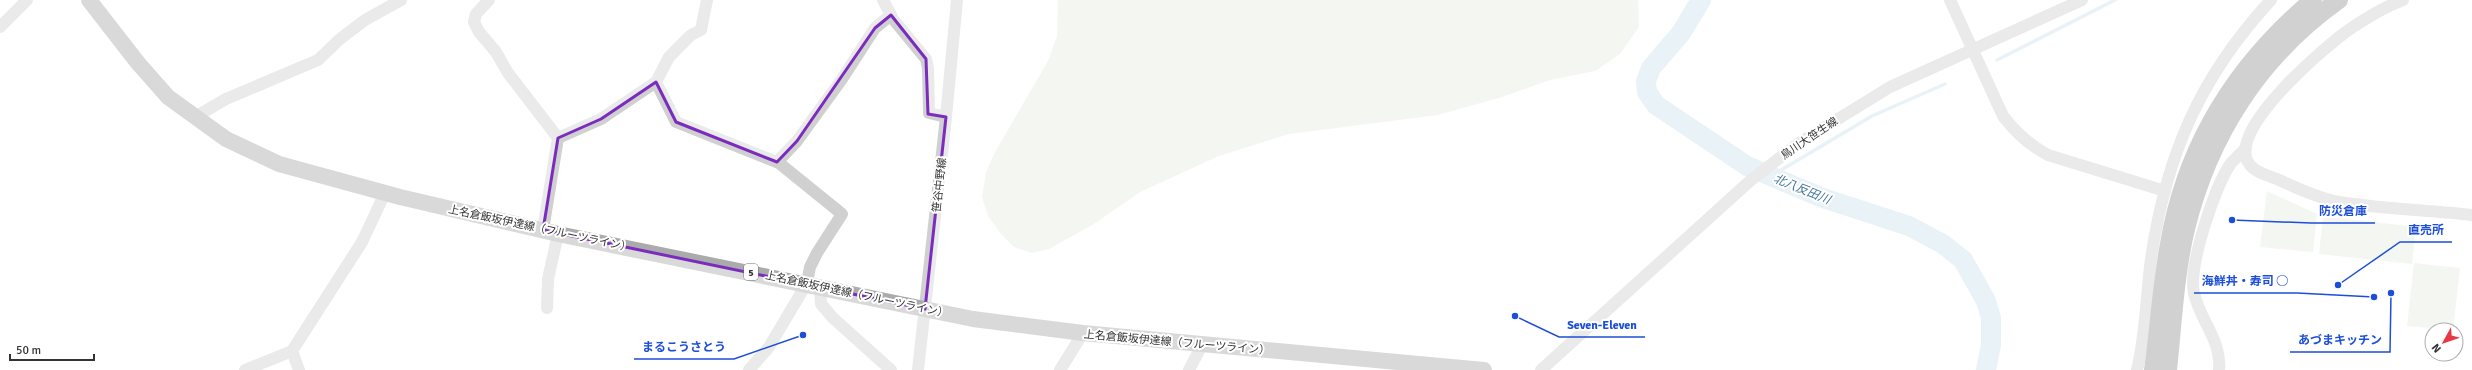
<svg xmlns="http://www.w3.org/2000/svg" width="2472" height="370" font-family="Signika,'Noto Sans JP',sans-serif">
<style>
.green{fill:#e6ecdf}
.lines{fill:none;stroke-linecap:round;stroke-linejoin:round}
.stream{stroke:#cfe2ee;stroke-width:3.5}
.river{stroke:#cfe2ee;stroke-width:20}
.minor{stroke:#d0d0d0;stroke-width:12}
.major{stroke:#ababab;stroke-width:16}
.highway{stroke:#9a9a9a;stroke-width:18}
.marked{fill:none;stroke:#7b2cbf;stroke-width:3;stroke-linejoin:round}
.labels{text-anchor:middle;stroke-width:4;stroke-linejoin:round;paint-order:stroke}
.shield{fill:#fff;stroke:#707070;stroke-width:1}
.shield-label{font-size:10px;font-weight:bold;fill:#333}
.street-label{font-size:11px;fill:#333;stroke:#fff}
.water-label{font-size:12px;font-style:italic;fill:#3f7597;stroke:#fff}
.leader{fill:none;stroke:#1d4ed8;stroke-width:1.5}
.callout-dot{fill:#1d4ed8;stroke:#fff;stroke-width:1.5}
.callout-label{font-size:12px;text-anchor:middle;font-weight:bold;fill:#1d4ed8;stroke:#fff;stroke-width:4;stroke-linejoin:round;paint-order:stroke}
</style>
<rect width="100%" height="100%" fill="#fff"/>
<g class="green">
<path d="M 1058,0 L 1638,0 L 1639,27 L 1620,54 L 1595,71 L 1550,80 L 1502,97 L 1438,115 L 1289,134 L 1219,156 L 1140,192 L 1094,224 L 1049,249 L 1032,253 L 1014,247 L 1001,234 L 988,216 L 982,197 L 986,172 L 994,154 L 1049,59 L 1057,36 Z"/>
<path d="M 2267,191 L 2317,214 L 2313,252 L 2260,247 Z"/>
<path d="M 2323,216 L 2416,227 L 2412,264 L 2319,254 Z"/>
<path d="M 2414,263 L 2460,268 L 2453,330 L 2407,326 Z"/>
</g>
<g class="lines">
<g class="stream">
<path d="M 1997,60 L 2115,0"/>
<path d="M 1771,176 L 1872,116 L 1945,84"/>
</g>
<path class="river" d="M 1701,0 L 1681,33 L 1651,68 L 1646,81 L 1647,92 L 1656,105 L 1747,166 L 1823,198 L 1909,226 L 1943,244 L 1963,260 L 1986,301 L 1991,318 L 1991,345 L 1986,370"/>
<g class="minor">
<path d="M 489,0 L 476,14 L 474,22 L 479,32 L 496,52 L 508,73 L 558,138 L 601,119 L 656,82 L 669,57 L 691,35 L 701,30 L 707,0"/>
<path d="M 883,0 L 893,19 L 926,59 L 928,68 L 929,113 L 946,117"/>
<path d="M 1950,0 L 2003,116 C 2016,133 2029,145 2048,155 L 2165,191"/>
<path d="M 2403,0 C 2384,7 2366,18 2350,29 C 2327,45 2222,133 2250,165 C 2255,172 2269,176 2277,179 C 2297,188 2318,198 2339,202 C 2383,209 2428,210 2472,215"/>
<path d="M 0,27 L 27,0"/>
<path d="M 656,82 L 676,122 L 779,163 L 842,214 L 817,253 L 810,267 L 807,283 L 769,347 L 749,370"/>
<path d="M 195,117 L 226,99 L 318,60 L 340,39 L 365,20 L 401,0"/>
<path d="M 777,162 L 797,141 L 842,79 L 875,28 L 891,15"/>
<path d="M 543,230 L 558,138"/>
<path d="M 820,287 L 821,304 L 833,318 L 891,370"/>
<path d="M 547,308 L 548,279 L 558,234"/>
<path d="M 245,370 L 292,351"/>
<path d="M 299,370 L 292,351 L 362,242 L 385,193"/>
<path d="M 918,370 L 946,117 L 957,0"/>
<path d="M 1060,370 L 1083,333"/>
<path d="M 1189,370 L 1202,345"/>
<path d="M 1541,370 L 1751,180 L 1799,143 L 1890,87 L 2082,0"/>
<path d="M 2137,370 C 2146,334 2146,295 2151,259 C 2166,155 2200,77 2271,0"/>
<path d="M 2219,370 C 2222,340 2200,321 2194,293 C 2188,266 2215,186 2231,163 C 2236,158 2241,153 2246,148"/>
</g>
<path class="major" d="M 89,0 L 138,63 L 168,97 L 226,139 L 279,164 L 400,197 L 558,234 L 973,319 L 1083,333 L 1484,370"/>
<g class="highway">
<path d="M 2153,370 C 2159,328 2161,286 2169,244 C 2186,144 2237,64 2313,0"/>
<path d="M 2168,370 C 2173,323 2175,275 2186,229 C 2209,135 2260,56 2339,0"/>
</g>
</g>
<path d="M0 0H2472V370H0ZM 891,15 L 926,59 L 928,114 L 946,117 L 925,309 L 543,230 L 558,138 L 601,119 L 656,82 L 676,122 L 777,162 L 797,141 L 875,28 Z" fill="#fff" fill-opacity=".55" fill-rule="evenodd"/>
<path class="marked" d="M 891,15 L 926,59 L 928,114 L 946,117 L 925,309 L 543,230 L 558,138 L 601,119 L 656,82 L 676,122 L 777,162 L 797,141 L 875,28 Z"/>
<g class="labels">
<rect class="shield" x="744" y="264" width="14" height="16" rx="3"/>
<g class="shield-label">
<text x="751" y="276">5</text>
</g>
<g class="street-label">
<text transform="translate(1809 138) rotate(-34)" y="4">鳥川大笹生線</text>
<text transform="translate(939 185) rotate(-84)" y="4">笹谷中野線</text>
<text transform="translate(540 228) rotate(12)" y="4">上名倉飯坂伊達線（フルーツライン）</text>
<text transform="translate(857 294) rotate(12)" y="4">上名倉飯坂伊達線（フルーツライン）</text>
<text transform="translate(1177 342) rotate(5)" y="4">上名倉飯坂伊達線（フルーツライン）</text>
</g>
<g class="water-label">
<text transform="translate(1802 189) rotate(22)" y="4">北八反田川</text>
</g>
</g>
<path class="leader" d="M2232 220L2311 223H2375M2338 285L2400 242H2452M2374 297L2297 293H2194M1515 316L1559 337H1645M2391 293L2390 352H2290M803 335L734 359H634"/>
<g class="callout-dot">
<circle cx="2232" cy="220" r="4"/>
<circle cx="2338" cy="285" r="4"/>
<circle cx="2374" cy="297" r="4"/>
<circle cx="1515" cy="316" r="4"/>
<circle cx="2391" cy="293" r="4"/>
<circle cx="803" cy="335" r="4"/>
</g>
<g class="callout-label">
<text x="2343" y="215">防災倉庫</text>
<text x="2426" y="234">直売所</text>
<text x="2245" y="285">海鮮丼・寿司 ○</text>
<text x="1602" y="329">Seven-Eleven</text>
<text x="2340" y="344">あづまキッチン</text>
<text x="684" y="351">まるこうさとう</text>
</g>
<g transform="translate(2444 342) rotate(230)"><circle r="19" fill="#ffffff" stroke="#adadad"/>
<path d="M0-3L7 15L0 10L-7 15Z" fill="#e63946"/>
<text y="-6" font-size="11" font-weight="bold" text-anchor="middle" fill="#333333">N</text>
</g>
<path d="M10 354v6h84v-6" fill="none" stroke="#333333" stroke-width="2"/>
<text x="16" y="354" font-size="12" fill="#333333" stroke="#ffffff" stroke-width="3" paint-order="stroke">50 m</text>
</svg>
